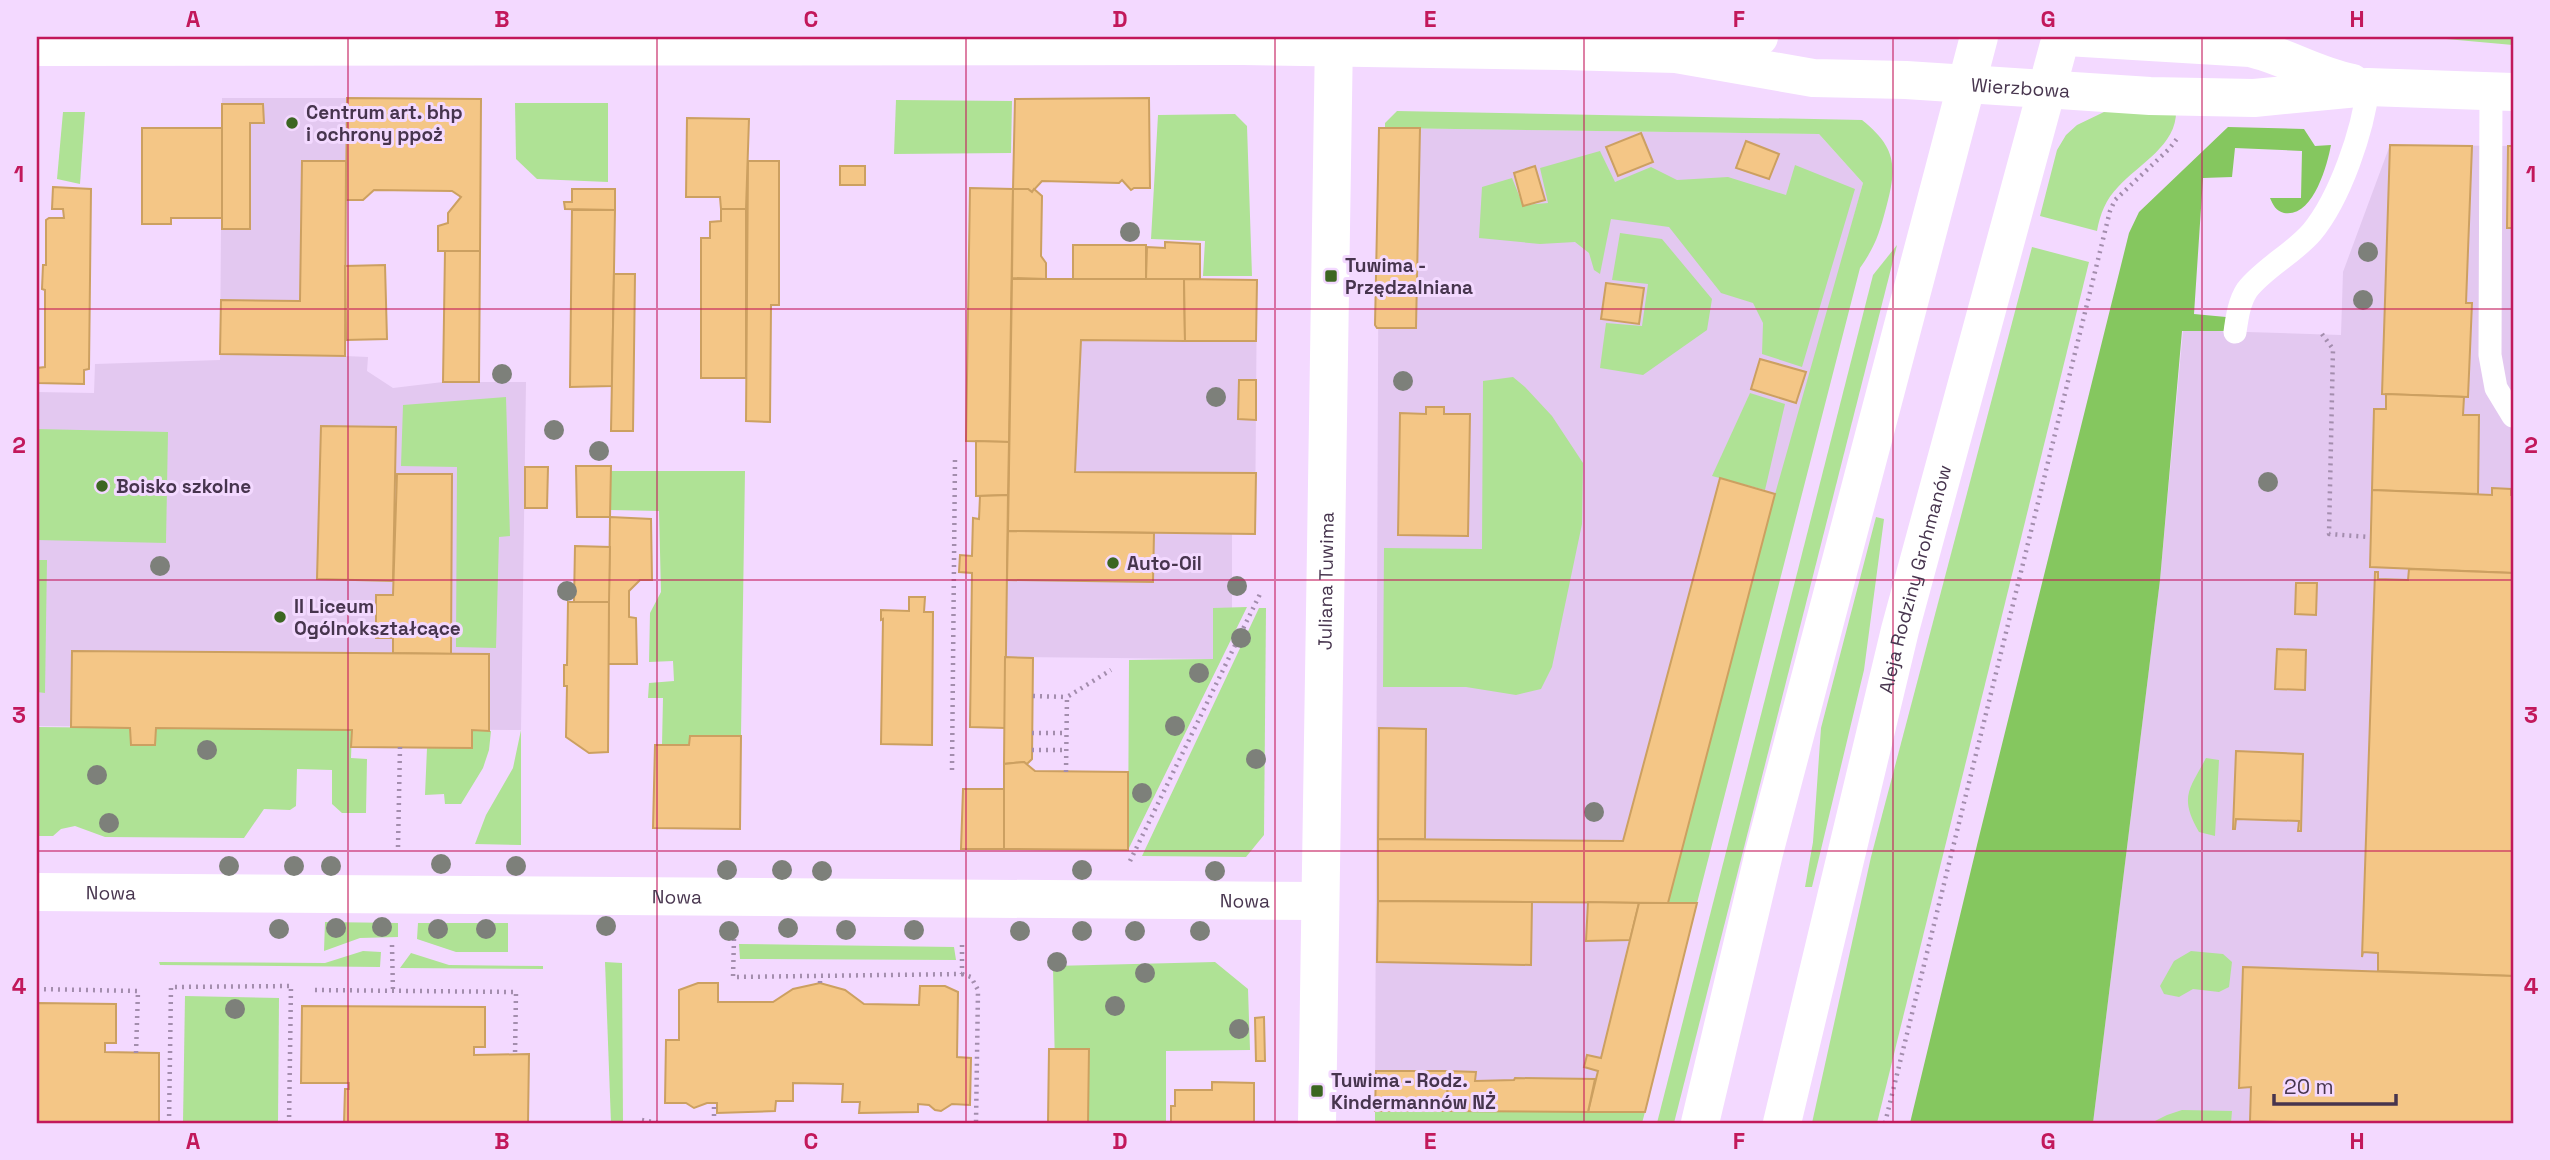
<svg xmlns="http://www.w3.org/2000/svg" width="2550" height="1160" font-family="'Space Grotesk',sans-serif">
<style>
.built{fill:#e3c8f0}
.green{fill:#afe295}
.forest{fill:#85c75f}
.building{fill:#f4c686;stroke:#cca061;stroke-width:2}
.lines{fill:none;stroke-linecap:round;stroke-linejoin:round}
.path{stroke:#a38dad;stroke-width:4.5;stroke-dasharray:2 5;stroke-linecap:butt}
.service{stroke:#fff;stroke-width:23}
.minor{stroke:#fff;stroke-width:38}
.tertiary{stroke:#fff;stroke-width:38}
.secondary{stroke:#fff;stroke-width:38}
.tree{fill:#7d807a}
.grid{fill:none;stroke:#c2185b;stroke-width:2;stroke-opacity:0.55}
.poi-dot{fill:#3c6622;stroke:#f3d9ff;stroke-width:2.5}
.labels{text-anchor:middle;stroke-width:6;stroke-linejoin:round;paint-order:stroke}
.street-label{font-size:19px;fill:#47354e;stroke:#f3d9ff}
.poi-label{font-size:19px;font-weight:bold;fill:#47354e;stroke:#f3d9ff;text-anchor:start}
.neatline{fill:none;stroke:#c2185b;stroke-width:2.5}
.grid-label{font-size:23px;text-anchor:middle;font-weight:bold;fill:#c2185b}
</style>
<rect width="100%" height="100%" fill="#f3d9ff"/>
<g class="built">
<path d="M 222,98 L 347,98 L 345,356 L 368,357 L 367,371 L 393,388 L 443,382 L 526,382 L 521,730 L 37,726 L 37,392 L 94,393 L 95,364 L 220,360 Z"/>
<path d="M 1379,128 L 1819,134 L 1863,183 L 1668,902 L 1697,903 L 1645,1112 L 1375,1111 Z"/>
<path d="M 2390,145 L 2513,146 L 2513,1123 L 2093,1123 L 2160,580 L 2183,330 L 2341,335 L 2343,272 Z"/>
<path d="M 1012,279 L 1257,280 L 1255,534 L 1232,534 L 1232,608 L 1213,608 L 1213,659 L 1005,657 Z"/>
</g>
<g class="green">
<path d="M 2424,37 L 2513,37 L 2513,45 Z"/>
<path d="M 896,100 L 1012,101 L 1011,153 L 894,154 Z"/>
<path d="M 515,103 L 608,103 L 608,182 L 537,179 L 516,159 Z"/>
<path d="M 1397,111 L 1862,120 C 1897,148 1897,167 1886,208 C 1879,234 1876,245 1860,268 L 1697,903 L 1668,903 L 1775,494 L 1863,183 L 1819,134 L 1385,128 L 1385,123 Z"/>
<path d="M 2176,111 C 2177,145 2139,164 2118,187 C 2106,199 2100,214 2097,231 L 2040,216 L 2057,150 L 2066,135 L 2077,125 L 2104,112 Z"/>
<path d="M 63,112 L 85,112 L 80,184 L 57,179 Z"/>
<path d="M 1235,114 L 1247,126 L 1252,276 L 1203,276 L 1205,241 L 1151,239 L 1158,115 Z"/>
<path d="M 1600,151 L 1615,182 L 1651,167 L 1677,180 L 1728,177 L 1786,195 L 1795,165 L 1855,189 L 1802,367 L 1762,354 L 1763,323 L 1753,303 L 1721,293 L 1669,227 L 1611,219 L 1600,274 L 1594,270 L 1589,253 L 1575,242 L 1540,244 L 1479,238 L 1482,187 L 1512,178 L 1523,205 L 1548,203 L 1540,168 Z"/>
<path d="M 1620,233 L 1662,239 L 1712,299 L 1707,330 L 1643,375 L 1600,368 L 1606,323 L 1642,326 L 1648,284 L 1612,280 Z"/>
<path d="M 1897,245 L 1674,1123 L 1657,1123 L 1873,275 Z"/>
<path d="M 2032,247 L 2089,262 L 1877,1123 L 1812,1123 L 1871,857 Z"/>
<path d="M 1513,377 L 1525,387 L 1552,416 L 1583,463 L 1582,524 L 1552,667 L 1541,689 L 1516,695 L 1466,687 L 1383,687 L 1384,548 L 1482,549 L 1483,381 Z"/>
<path d="M 1750,393 L 1785,404 L 1765,490 L 1712,476 Z"/>
<path d="M 506,397 L 510,536 L 499,537 L 496,648 L 456,647 L 457,467 L 401,466 L 403,405 Z"/>
<path d="M 37,429 L 168,432 L 166,543 L 37,540 Z"/>
<path d="M 611,471 L 745,471 L 741,736 L 690,736 L 689,745 L 662,745 L 663,698 L 648,698 L 649,683 L 674,681 L 673,661 L 649,662 L 650,613 L 661,592 L 659,511 L 610,510 Z"/>
<path d="M 1876,517 L 1884,519 L 1864,670 L 1812,887 L 1805,887 L 1813,842 L 1821,728 Z"/>
<path d="M 37,560 L 47,560 L 45,693 L 37,692 Z"/>
<path d="M 1247,607 L 1128,850 L 1129,660 L 1213,659 L 1213,608 Z"/>
<path d="M 1259,608 L 1266,608 L 1264,835 L 1246,857 L 1142,856 Z"/>
<path d="M 37,727 L 130,728 L 131,745 L 155,745 L 156,728 L 352,730 L 351,758 L 367,759 L 366,813 L 342,813 L 332,804 L 332,770 L 297,769 L 296,806 L 290,810 L 264,809 L 244,838 L 105,837 L 75,826 L 61,829 L 53,836 L 37,836 Z"/>
<path d="M 472,730 L 491,731 L 489,750 L 483,768 L 461,804 L 445,804 L 444,794 L 425,795 L 427,748 L 472,747 Z"/>
<path d="M 521,730 L 521,845 L 475,844 L 486,815 L 513,768 Z"/>
<path d="M 2206,758 L 2219,760 L 2215,836 L 2199,832 C 2179,797 2189,790 2206,758 Z"/>
<path d="M 325,922 L 398,923 L 398,937 L 360,938 L 324,951 Z"/>
<path d="M 418,923 L 508,923 L 508,952 L 456,952 L 417,939 Z"/>
<path d="M 739,944 L 954,947 L 956,960 L 740,959 Z"/>
<path d="M 363,951 L 381,952 L 380,967 L 160,965 L 159,962 L 325,963 Z"/>
<path d="M 2191,951 L 2223,954 L 2232,962 L 2229,987 L 2219,992 L 2193,989 L 2179,997 L 2164,994 L 2160,986 L 2174,961 Z"/>
<path d="M 411,953 L 449,965 L 543,966 L 543,969 L 400,968 Z"/>
<path d="M 605,962 L 622,963 L 623,1123 L 611,1123 Z"/>
<path d="M 1215,962 L 1248,989 L 1250,1050 L 1166,1051 L 1166,1123 L 1056,1123 L 1053,966 Z"/>
<path d="M 185,996 L 279,998 L 278,1123 L 183,1123 Z"/>
<path d="M 2182,1110 L 2232,1111 L 2231,1123 L 2151,1123 L 2167,1115 Z"/>
<path d="M 1375,1111 L 1645,1112 L 1642,1123 L 1375,1123 Z"/>
</g>
<path class="forest" d="M 2228,127 L 2304,129 L 2315,146 L 2331,145 C 2327,166 2313,218 2284,213 C 2276,211 2273,205 2270,198 L 2301,198 L 2302,151 L 2235,148 L 2232,177 L 2203,178 L 2194,314 L 2226,317 L 2224,331 L 2182,331 L 2160,580 L 2093,1123 L 1910,1123 L 1977,845 L 2129,233 L 2139,212 Z"/>
<g class="building">
<path d="M 347,98 L 481,99 L 480,251 L 438,251 L 438,226 L 448,223 L 448,213 L 461,197 L 452,191 L 374,190 L 363,200 L 346,200 Z"/>
<path d="M 1149,98 L 1150,188 L 1134,188 L 1131,190 L 1122,180 L 1119,183 L 1042,181 L 1032,192 L 1028,189 L 1013,189 L 1015,99 Z"/>
<path d="M 222,104 L 263,104 L 264,123 L 250,123 L 250,229 L 222,229 Z"/>
<path d="M 687,118 L 749,119 L 746,209 L 721,209 L 720,197 L 686,197 Z"/>
<path d="M 142,128 L 222,128 L 222,218 L 171,218 L 171,224 L 142,224 Z"/>
<path d="M 1379,128 L 1420,128 L 1416,328 L 1377,328 L 1375,325 Z"/>
<path d="M 1641,133 L 1653,162 L 1618,176 L 1606,147 Z"/>
<path d="M 1746,141 L 1779,154 L 1769,179 L 1736,168 Z"/>
<path d="M 2390,145 L 2472,146 L 2466,303 L 2472,303 L 2468,397 L 2382,394 Z"/>
<path d="M 2508,146 L 2513,146 L 2513,228 L 2507,228 Z"/>
<path d="M 302,161 L 346,161 L 345,356 L 220,354 L 221,300 L 300,301 Z"/>
<path d="M 748,161 L 779,161 L 779,305 L 771,305 L 770,422 L 746,421 Z"/>
<rect x="840" y="166" width="25" height="19"/>
<path d="M 1535,166 L 1545,200 L 1523,206 L 1514,173 Z"/>
<path d="M 53,187 L 91,189 L 89,369 L 84,370 L 84,384 L 37,383 L 37,368 L 45,367 L 45,290 L 42,289 L 43,265 L 46,265 L 46,220 L 49,218 L 64,218 L 63,209 L 52,209 Z"/>
<path d="M 970,188 L 1013,189 L 1009,442 L 966,441 Z"/>
<path d="M 572,189 L 615,189 L 615,210 L 565,209 L 564,202 L 572,202 Z"/>
<path d="M 1013,189 L 1028,189 L 1032,192 L 1034,189 L 1042,196 L 1041,256 L 1046,263 L 1046,279 L 1012,278 Z"/>
<path d="M 721,209 L 746,209 L 746,378 L 701,378 L 701,238 L 710,238 L 710,222 L 721,221 Z"/>
<path d="M 572,210 L 615,210 L 612,386 L 570,387 Z"/>
<path d="M 1165,242 L 1200,244 L 1200,279 L 1146,279 L 1147,247 L 1165,248 Z"/>
<rect x="1073" y="245" width="73" height="34"/>
<path d="M 445,251 L 480,251 L 479,382 L 443,382 Z"/>
<path d="M 385,265 L 387,339 L 346,340 L 345,266 Z"/>
<path d="M 614,274 L 635,274 L 633,431 L 611,431 Z"/>
<path d="M 1012,279 L 1184,279 L 1185,341 L 1081,340 L 1075,472 L 1256,473 L 1255,534 L 1008,531 Z"/>
<path d="M 1184,279 L 1257,280 L 1256,341 L 1185,341 Z"/>
<path d="M 1606,283 L 1644,288 L 1639,324 L 1601,319 Z"/>
<path d="M 1760,359 L 1806,372 L 1796,403 L 1751,389 Z"/>
<path d="M 1239,380 L 1256,380 L 1256,420 L 1238,419 Z"/>
<path d="M 2386,394 L 2464,397 L 2463,415 L 2479,415 L 2478,494 L 2372,490 L 2374,409 L 2386,409 Z"/>
<path d="M 1426,407 L 1444,407 L 1444,414 L 1470,414 L 1468,536 L 1398,535 L 1400,413 L 1426,414 Z"/>
<path d="M 321,426 L 396,427 L 393,581 L 317,579 Z"/>
<path d="M 976,441 L 1009,442 L 1008,495 L 976,496 Z"/>
<path d="M 576,466 L 611,466 L 610,517 L 577,517 Z"/>
<path d="M 525,467 L 548,467 L 547,508 L 525,508 Z"/>
<path d="M 397,474 L 452,474 L 451,654 L 393,653 L 393,638 L 376,638 L 376,595 L 393,595 Z"/>
<path d="M 1720,478 L 1775,494 L 1668,903 L 1378,901 L 1378,839 L 1623,841 Z"/>
<path d="M 2492,488 L 2511,489 L 2511,495 L 2513,495 L 2513,573 L 2370,567 L 2372,490 L 2492,495 Z"/>
<path d="M 1008,495 L 1005,728 L 970,727 L 972,573 L 959,572 L 960,555 L 972,556 L 973,518 L 979,519 L 980,496 Z"/>
<path d="M 610,517 L 651,519 L 652,580 L 640,580 L 629,591 L 629,617 L 636,618 L 637,664 L 608,664 Z"/>
<path d="M 1008,531 L 1154,533 L 1153,582 L 1007,580 Z"/>
<path d="M 575,546 L 610,547 L 609,602 L 574,602 Z"/>
<path d="M 2409,569 L 2513,573 L 2513,976 L 2378,971 L 2378,953 L 2363,952 L 2362,957 L 2375,572 L 2378,572 L 2378,579 L 2408,580 Z"/>
<path d="M 2296,583 L 2317,583 L 2316,615 L 2295,614 Z"/>
<path d="M 909,597 L 925,597 L 924,612 L 933,612 L 932,745 L 881,744 L 883,619 L 881,620 L 881,610 L 909,611 Z"/>
<path d="M 568,602 L 609,602 L 608,752 L 589,753 L 566,737 L 567,686 L 564,686 L 564,665 L 567,665 Z"/>
<path d="M 2277,649 L 2306,650 L 2305,690 L 2275,689 Z"/>
<path d="M 72,651 L 489,654 L 489,731 L 472,730 L 472,748 L 351,747 L 352,730 L 258,729 L 156,728 L 155,745 L 131,745 L 130,728 L 71,727 Z"/>
<path d="M 1005,657 L 1033,658 L 1032,759 L 1027,764 L 1024,762 L 1004,764 Z"/>
<path d="M 1379,728 L 1426,729 L 1425,839 L 1378,839 Z"/>
<path d="M 690,736 L 741,736 L 740,829 L 653,828 L 655,745 L 689,745 Z"/>
<path d="M 2236,751 L 2303,754 L 2301,831 L 2298,831 L 2299,821 L 2236,819 L 2235,829 L 2233,829 Z"/>
<path d="M 1024,762 L 1035,771 L 1128,772 L 1128,850 L 1004,849 L 1004,764 Z"/>
<path d="M 963,789 L 1004,789 L 1004,849 L 961,849 Z"/>
<path d="M 1378,901 L 1532,902 L 1531,965 L 1377,962 Z"/>
<path d="M 1588,902 L 1639,903 L 1630,940 L 1586,941 Z"/>
<path d="M 1639,903 L 1697,903 L 1645,1112 L 1588,1112 L 1598,1071 L 1584,1067 L 1587,1055 L 1601,1058 Z"/>
<path d="M 2243,967 L 2513,976 L 2513,1123 L 2307,1123 L 2250,1121 L 2251,1087 L 2239,1088 Z"/>
<path d="M 698,983 L 718,983 L 718,1002 L 773,1002 L 793,989 L 820,983 L 845,990 L 864,1004 L 919,1005 L 920,986 L 945,986 L 958,992 L 957,1057 L 971,1058 L 970,1105 L 952,1104 L 941,1111 L 935,1110 L 929,1105 L 918,1104 L 918,1112 L 859,1113 L 860,1102 L 842,1102 L 843,1084 L 793,1083 L 793,1101 L 776,1101 L 775,1111 L 717,1113 L 717,1103 L 707,1103 L 694,1108 L 686,1103 L 665,1103 L 666,1040 L 679,1040 L 679,990 Z"/>
<path d="M 37,1003 L 116,1004 L 116,1043 L 105,1043 L 105,1052 L 159,1053 L 159,1123 L 37,1123 Z"/>
<path d="M 302,1006 L 485,1007 L 485,1047 L 474,1047 L 474,1055 L 529,1054 L 528,1123 L 344,1123 L 345,1089 L 349,1089 L 349,1083 L 301,1083 Z"/>
<path d="M 1264,1017 L 1265,1061 L 1256,1061 L 1255,1018 Z"/>
<path d="M 1049,1049 L 1089,1049 L 1088,1123 L 1048,1123 Z"/>
<path d="M 1376,1071 L 1448,1071 L 1447,1111 L 1375,1111 Z"/>
<path d="M 1448,1071 L 1476,1072 L 1475,1081 L 1514,1080 L 1515,1078 L 1595,1079 L 1588,1112 L 1447,1111 Z"/>
<path d="M 1212,1082 L 1254,1083 L 1254,1123 L 1171,1123 L 1171,1106 L 1175,1106 L 1175,1090 L 1212,1090 Z"/>
</g>
<g class="lines">
<g class="path">
<path d="M 2322,334 L 2333,349 L 2329,534 L 2370,537"/>
<path d="M 1033,696 L 1067,697"/>
<path d="M 1032,733 L 1067,733"/>
<path d="M 1032,750 L 1066,750"/>
<path d="M 952,770 L 955,459"/>
<path d="M 1066,772 L 1067,697 L 1111,670"/>
<path d="M 398,847 L 400,747"/>
<path d="M 1130,861 L 1260,594"/>
<path d="M 734,939 L 733,977 L 962,974 L 962,942"/>
<path d="M 392,945 L 393,992"/>
<path d="M 962,974 L 971,977 L 978,990 L 976,1123"/>
<path d="M 820,983 L 820,976"/>
<path d="M 37,989 L 138,991 L 136,1053"/>
<path d="M 315,990 L 516,992 L 515,1055"/>
<path d="M 642,1120 L 658,1123"/>
<path d="M 169,1123 L 171,987 L 291,986 L 289,1123"/>
<path d="M 714,1123 L 714,1103"/>
<path d="M 1885,1123 L 2110,211 L 2115,200 L 2169,149 L 2179,136"/>
</g>
<g class="service">
<path d="M 2491,92 L 2490,355 L 2496,388 L 2513,416"/>
<path d="M 2235,332 C 2237,318 2239,302 2247,290 C 2264,268 2293,254 2312,232 C 2340,198 2363,131 2368,87"/>
</g>
<path class="minor" id="s1" d="M 37,892 L 1319,901"/>
<g class="tertiary">
<path d="M 2067,37 L 2250,48 C 2285,56 2316,76 2352,83"/>
<path id="s2" d="M 37,47 L 1243,46 L 1563,51 L 1676,54 L 1813,78 L 1906,80 L 2150,96 L 2254,98 L 2368,87 L 2513,92"/>
<path d="M 1699,50 L 1759,37"/>
<path id="s3" d="M 1317,1123 L 1334,37"/>
</g>
<g class="secondary">
<path d="M 1700,1123 L 1764,853 L 1979,37"/>
<path id="s4" d="M 1782,1123 L 1900,630 L 2061,37"/>
</g>
</g>
<g class="tree">
<circle cx="1130" cy="232" r="10"/>
<circle cx="2368" cy="252" r="10"/>
<circle cx="2363" cy="300" r="10"/>
<circle cx="502" cy="374" r="10"/>
<circle cx="1403" cy="381" r="10"/>
<circle cx="1216" cy="397" r="10"/>
<circle cx="554" cy="430" r="10"/>
<circle cx="599" cy="451" r="10"/>
<circle cx="2268" cy="482" r="10"/>
<circle cx="160" cy="566" r="10"/>
<circle cx="1237" cy="586" r="10"/>
<circle cx="567" cy="591" r="10"/>
<circle cx="1241" cy="638" r="10"/>
<circle cx="1199" cy="673" r="10"/>
<circle cx="1175" cy="726" r="10"/>
<circle cx="207" cy="750" r="10"/>
<circle cx="1256" cy="759" r="10"/>
<circle cx="97" cy="775" r="10"/>
<circle cx="1142" cy="793" r="10"/>
<circle cx="1594" cy="812" r="10"/>
<circle cx="109" cy="823" r="10"/>
<circle cx="441" cy="864" r="10"/>
<circle cx="229" cy="866" r="10"/>
<circle cx="294" cy="866" r="10"/>
<circle cx="331" cy="866" r="10"/>
<circle cx="516" cy="866" r="10"/>
<circle cx="727" cy="870" r="10"/>
<circle cx="782" cy="870" r="10"/>
<circle cx="1082" cy="870" r="10"/>
<circle cx="822" cy="871" r="10"/>
<circle cx="1215" cy="871" r="10"/>
<circle cx="606" cy="926" r="10"/>
<circle cx="382" cy="927" r="10"/>
<circle cx="336" cy="928" r="10"/>
<circle cx="788" cy="928" r="10"/>
<circle cx="279" cy="929" r="10"/>
<circle cx="438" cy="929" r="10"/>
<circle cx="486" cy="929" r="10"/>
<circle cx="846" cy="930" r="10"/>
<circle cx="914" cy="930" r="10"/>
<circle cx="729" cy="931" r="10"/>
<circle cx="1020" cy="931" r="10"/>
<circle cx="1082" cy="931" r="10"/>
<circle cx="1135" cy="931" r="10"/>
<circle cx="1200" cy="931" r="10"/>
<circle cx="1057" cy="962" r="10"/>
<circle cx="1145" cy="973" r="10"/>
<circle cx="1115" cy="1006" r="10"/>
<circle cx="235" cy="1009" r="10"/>
<circle cx="1239" cy="1029" r="10"/>
</g>
<path class="grid" d="M 348,37 L 348,1123M 657,37 L 657,1123M 966,37 L 966,1123M 1275,37 L 1275,1123M 1584,37 L 1584,1123M 1893,37 L 1893,1123M 2202,37 L 2202,1123M 37,309 L 2513,309M 37,580 L 2513,580M 37,851 L 2513,851"/>
<g class="poi-dot">
<circle cx="292" cy="123" r="7"/>
<rect x="1324" y="269" width="14" height="14" rx="3.5"/>
<circle cx="102" cy="486" r="7"/>
<circle cx="1113" cy="563" r="7"/>
<circle cx="280" cy="617" r="7"/>
<rect x="1310" y="1084" width="14" height="14" rx="3.5"/>
</g>
<g class="labels">
<g class="street-label">
<text dy="7" stroke="none"><textPath href="#s2" startOffset="1986">Wierzbowa</textPath></text>
<text dy="7" stroke="none"><textPath href="#s4" startOffset="560">Aleja Rodziny Grohmanów</textPath></text>
<text dy="7" stroke="none"><textPath href="#s3" startOffset="542">Juliana Tuwima</textPath></text>
<text dy="7" stroke="none"><textPath href="#s1" startOffset="74">Nowa</textPath></text>
<text dy="7" stroke="none"><textPath href="#s1" startOffset="640">Nowa</textPath></text>
<text dy="7" stroke="none"><textPath href="#s1" startOffset="1208">Nowa</textPath></text>
</g>
<g class="poi-label">
<text x="306" y="119">Centrum art. bhp<tspan x="306" dy="22">i ochrony ppoż</tspan></text>
<text x="1345" y="272">Tuwima -<tspan x="1345" dy="22">Przędzalniana</tspan></text>
<text x="116" y="493">Boisko szkolne</text>
<text x="1127" y="570">Auto-Oil</text>
<text x="294" y="613">II Liceum<tspan x="294" dy="22">Ogólnokształcące</tspan></text>
<text x="1331" y="1087">Tuwima - Rodz.<tspan x="1331" dy="22">Kindermannów NŻ</tspan></text>
</g>
</g>
<rect width="2550" height="1160" fill="none" stroke="#f3d9ff" stroke-width="77"/>
<path d="M2274 1094v10h122v-10" fill="none" stroke="#47354e" stroke-width="3.5"/>
<text x="2284" y="1094" font-size="21" fill="#47354e" stroke="#f3d9ff" stroke-width="5" paint-order="stroke">20 m</text>
<rect x="38" y="38" width="2474" height="1084" class="neatline"/>
<g class="grid-label">
<text x="193" y="27">A</text>
<text x="502" y="27">B</text>
<text x="811" y="27">C</text>
<text x="1120" y="27">D</text>
<text x="1430" y="27">E</text>
<text x="1739" y="27">F</text>
<text x="2048" y="27">G</text>
<text x="2357" y="27">H</text>
<text x="19" y="182">1</text>
<text x="2531" y="182">1</text>
<text x="19" y="453">2</text>
<text x="2531" y="453">2</text>
<text x="19" y="723">3</text>
<text x="2531" y="723">3</text>
<text x="19" y="994">4</text>
<text x="2531" y="994">4</text>
<text x="193" y="1149">A</text>
<text x="502" y="1149">B</text>
<text x="811" y="1149">C</text>
<text x="1120" y="1149">D</text>
<text x="1430" y="1149">E</text>
<text x="1739" y="1149">F</text>
<text x="2048" y="1149">G</text>
<text x="2357" y="1149">H</text>
</g>
</svg>
